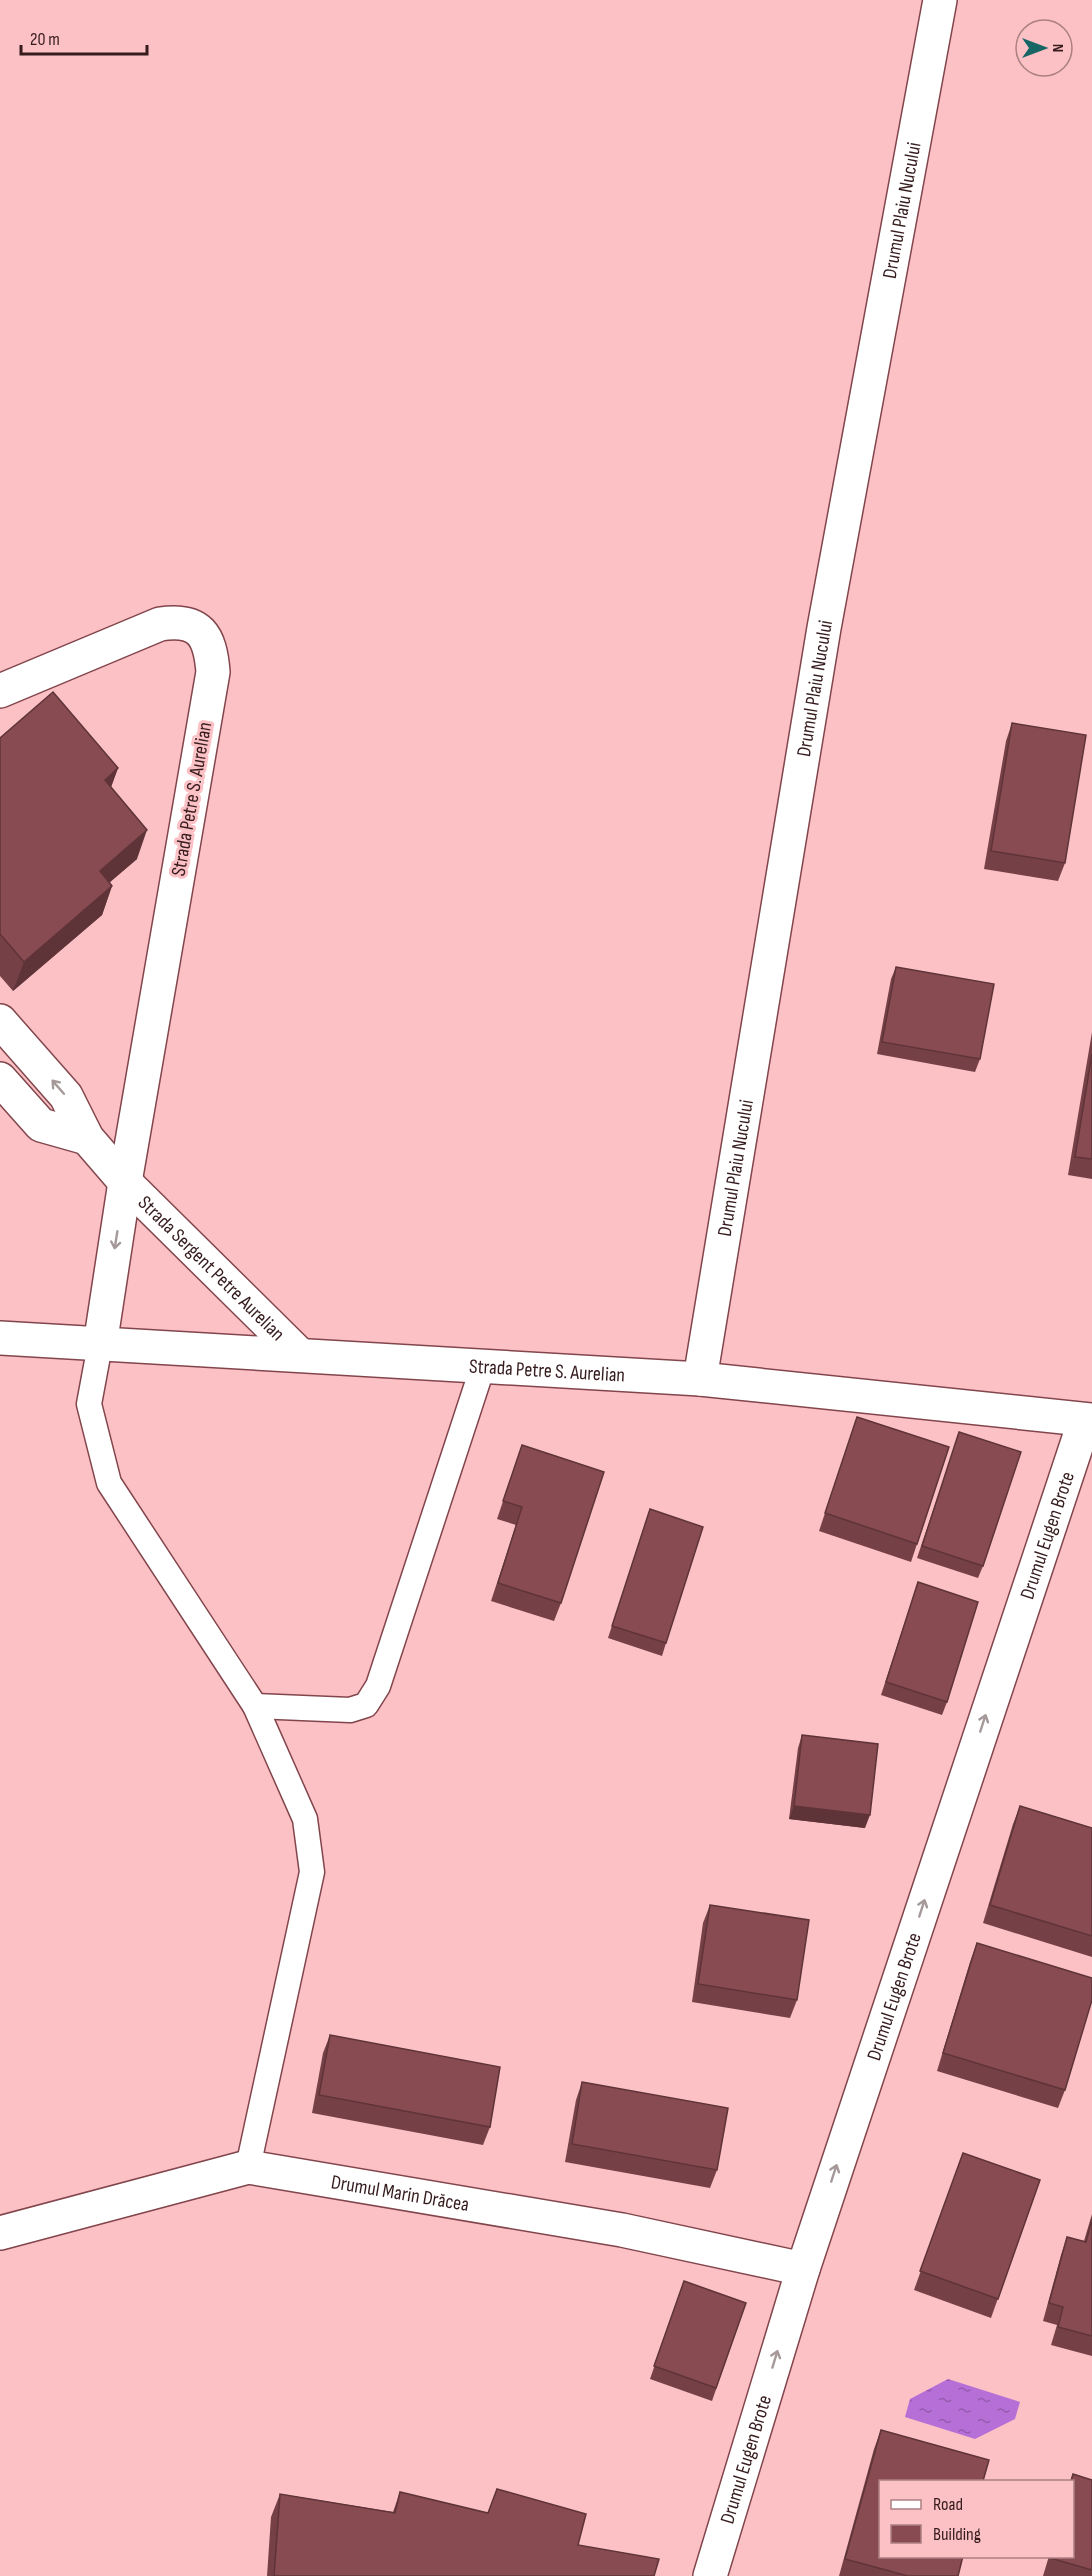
<svg xmlns="http://www.w3.org/2000/svg" width="1092" height="2576" font-family="'Sofia Sans Condensed',sans-serif">
<style>
.water{fill:url(#water-ripples)}
.lines{fill:none;stroke-linecap:round;stroke-linejoin:round}
.lane-casing{stroke:#82454c;stroke-width:27}
.street-casing{stroke:#82454c;stroke-width:36}
.lane{stroke:#fff;stroke-width:24}
.street{stroke:#fff;stroke-width:33}
.wall{fill:#754046}
.shaded-wall{fill:#5f3439}
.building{fill:#884b51;stroke:#5f3439;stroke-width:1.5}
.oneway{stroke:#a5999a}
.labels{text-anchor:middle;stroke-width:6;stroke-linejoin:round;paint-order:stroke}
.street-label{font-size:20px;fill:#361c1e;stroke:#fbc1c5}
</style>
<defs>
<pattern id="water-ripples" width="26" height="14" patternUnits="userSpaceOnUse" patternTransform="scale(1.5)"><rect width="26" height="14" fill="#b66fd7"/><path d="M2 4q2-2 4 0t4 0M15 11q2-2 4 0t4 0" fill="none" stroke="#955aae"/></pattern>
</defs>
<rect width="100%" height="100%" fill="#fbc1c5"/>
<path class="water" d="M 948,2379 L 1020,2402 L 1015,2419 L 975,2439 L 905,2417 L 910,2399 Z"/>
<g class="lines">
<g class="lane-casing">
<g id="lane">
<path d="M 100,1345 L 89,1404 L 109,1483 L 255,1706 L 305,1819 L 312,1872 L 248,2167"/>
<path d="M 255,1706 L 350,1710 L 366,1705 L 378,1686 L 483,1366"/>
</g>
</g>
<g class="street-casing">
<g id="street">
<path d="M 0,691 L 160,624 C 200,618 210,635 213,672 L 125,1182 L 100,1345"/>
<path id="s1" d="M 0,1021 L 66,1096 L 87,1138 L 125,1182 L 299,1354"/>
<path d="M 0,1079 L 41,1125 L 87,1138"/>
<path id="s2" d="M 0,1338 L 700,1379 L 1092,1420"/>
<path id="s3" d="M 700,1379 L 824,628 L 940,0"/>
<path id="s4" d="M 0,2233 L 248,2167 L 622,2230 L 803,2269"/>
<path id="s5" d="M 710,2576 L 803,2269 L 1085,1420"/>
</g>
</g>
<use href="#lane" class="lane"/>
<use href="#street" class="street"/>
</g>
<g class="wall">
<path d="M 1012,723 L 1065,863 L 1058,881 L 984,869 L 1006,741 Z"/>
<path d="M 0,738 L 118,768 L 111,787 L 137,859 L 110,882 L 112,886 L 102,915 L 13,991 L 0,976 Z"/>
<path d="M 896,967 L 980,1059 L 975,1072 L 877,1054 L 891,979 Z"/>
<path d="M 1092,1032 L 1092,1179 L 1068,1175 Z"/>
<path d="M 857,1417 L 917,1544 L 911,1562 L 819,1531 Z"/>
<path d="M 522,1445 L 561,1603 L 554,1621 L 491,1601 L 516,1525 L 497,1519 Z"/>
<path d="M 955,1445 L 983,1566 L 978,1578 L 917,1558 Z"/>
<path d="M 650,1509 L 666,1643 L 662,1656 L 608,1638 Z"/>
<path d="M 918,1582 L 947,1702 L 942,1715 L 881,1695 Z"/>
<path d="M 802,1735 L 865,1828 L 789,1819 L 798,1748 Z"/>
<path d="M 1020,1806 L 1092,1828 L 1092,1957 L 983,1923 L 1013,1824 Z"/>
<path d="M 710,1905 L 797,2000 L 790,2018 L 692,2002 L 703,1923 Z"/>
<path d="M 977,1943 L 1065,2090 L 1058,2108 L 937,2071 L 970,1962 Z"/>
<path d="M 330,2035 L 490,2127 L 483,2145 L 312,2113 L 323,2053 Z"/>
<path d="M 582,2082 L 717,2170 L 710,2188 L 565,2162 L 576,2100 Z"/>
<path d="M 963,2153 L 1040,2180 L 991,2318 L 914,2290 Z"/>
<path d="M 1092,2214 L 1092,2356 L 1051,2345 L 1057,2325 L 1043,2321 L 1061,2255 L 1067,2237 L 1084,2241 Z"/>
<path d="M 684,2281 L 746,2303 L 712,2401 L 650,2379 Z"/>
<path d="M 881,2430 L 958,2576 L 839,2576 L 874,2449 Z"/>
<path d="M 1073,2474 L 1092,2480 L 1092,2576 L 1043,2576 L 1049,2556 L 1072,2556 L 1072,2481 L 1070,2481 Z"/>
<path d="M 400,2492 L 578,2545 L 654,2576 L 267,2576 L 271,2517 L 280,2494 L 393,2512 Z"/>
</g>
<g class="shaded-wall">
<path d="M 118,768 L 107,798 L 105,780 Z"/>
<path d="M 147,830 L 137,859 L 89,900 L 100,871 Z"/>
<path d="M 112,886 L 102,915 L 13,991 L 24,962 Z"/>
<path d="M 794,1806 L 870,1815 L 865,1828 L 789,1819 Z"/>
</g>
<g class="building">
<path d="M 53,692 L 118,768 L 105,780 L 147,830 L 100,871 L 112,886 L 24,962 L 0,934 L 0,738 Z"/>
<path d="M 1012,723 L 1086,735 L 1065,863 L 991,851 Z"/>
<path d="M 896,967 L 994,984 L 980,1059 L 882,1042 Z"/>
<path d="M 1092,1054 L 1092,1159 L 1075,1157 Z"/>
<path d="M 857,1417 L 949,1447 L 917,1544 L 825,1513 Z"/>
<path d="M 959,1432 L 1021,1452 L 983,1566 L 922,1546 Z"/>
<path d="M 522,1445 L 604,1472 L 561,1603 L 498,1583 L 522,1507 L 503,1501 Z"/>
<path d="M 650,1509 L 703,1527 L 666,1643 L 612,1626 Z"/>
<path d="M 918,1582 L 978,1602 L 947,1702 L 886,1682 Z"/>
<path d="M 802,1735 L 878,1744 L 870,1815 L 794,1806 Z"/>
<path d="M 1020,1806 L 1092,1828 L 1092,1936 L 990,1905 Z"/>
<path d="M 710,1905 L 809,1920 L 797,2000 L 698,1984 Z"/>
<path d="M 977,1943 L 1092,1978 L 1092,2000 L 1065,2090 L 943,2053 Z"/>
<path d="M 330,2035 L 500,2067 L 490,2127 L 319,2095 Z"/>
<path d="M 582,2082 L 728,2108 L 717,2170 L 572,2144 Z"/>
<path d="M 963,2153 L 1040,2180 L 998,2299 L 920,2271 Z"/>
<path d="M 1092,2219 L 1092,2336 L 1058,2327 L 1063,2307 L 1049,2303 L 1067,2237 L 1086,2242 Z"/>
<path d="M 684,2281 L 746,2303 L 716,2388 L 654,2366 Z"/>
<path d="M 881,2430 L 989,2460 L 983,2481 L 880,2481 L 880,2556 L 963,2556 L 958,2576 L 908,2576 L 845,2559 Z"/>
<path d="M 1073,2474 L 1092,2480 L 1092,2570 L 1050,2558 L 1050,2556 L 1072,2556 L 1072,2481 L 1071,2481 Z"/>
<path d="M 497,2489 L 586,2514 L 578,2545 L 659,2559 L 654,2576 L 274,2576 L 280,2494 L 395,2513 L 400,2492 L 488,2513 Z"/>
</g>
<defs><path id="oneway-shaft" d="M-6 0H5M1.5-3L5.5 0L1.5 3" fill="none" stroke-width="1.6" stroke-linecap="round" stroke-linejoin="round" transform="scale(1.5)"/></defs>
<g class="oneway">
<use href="#oneway-shaft" transform="translate(58 1087) rotate(-131)"/>
<use href="#oneway-shaft" transform="translate(116 1240) rotate(99)"/>
<use href="#oneway-shaft" transform="translate(983 1723) rotate(-72)"/>
<use href="#oneway-shaft" transform="translate(922 1908) rotate(-72)"/>
<use href="#oneway-shaft" transform="translate(834 2173) rotate(-72)"/>
<use href="#oneway-shaft" transform="translate(775 2359) rotate(-73)"/>
</g>
<g class="labels">
<g class="street-label">
<text dy="7" stroke="none"><textPath href="#s3" startOffset="1186">Drumul Plaiu Nucului</textPath></text>
<text dy="7" stroke="none"><textPath href="#s3" startOffset="700">Drumul Plaiu Nucului</textPath></text>
<text transform="translate(191 799) rotate(-80)" y="7">Strada Petre S. Aurelian</text>
<text dy="7" stroke="none"><textPath href="#s3" startOffset="214">Drumul Plaiu Nucului</textPath></text>
<text dy="7" stroke="none"><textPath href="#s1" startOffset="327">Strada Sergent Petre Aurelian</textPath></text>
<text dy="7" stroke="none"><textPath href="#s2" startOffset="548">Strada Petre S. Aurelian</textPath></text>
<text dy="7" stroke="none"><textPath href="#s5" startOffset="1094">Drumul Eugen Brote</textPath></text>
<text dy="7" stroke="none"><textPath href="#s5" startOffset="608">Drumul Eugen Brote</textPath></text>
<text dy="7" stroke="none"><textPath href="#s4" startOffset="411">Drumul Marin Drăcea</textPath></text>
<text dy="7" stroke="none"><textPath href="#s5" startOffset="122">Drumul Eugen Brote</textPath></text>
</g>
</g>
<rect x="879" y="2480" width="195" height="78" fill="#fbc1c5" stroke="#ac7f82" stroke-width="1.5"/>
<rect x="891" y="2500" width="30" height="9" fill="#ffffff" stroke="#ac7f82" stroke-width="1.5"/>
<text x="933" y="2510" font-size="18" fill="#361c1e">Road</text>
<rect x="891" y="2525" width="30" height="18" fill="#884b51" stroke="#ac7f82" stroke-width="1.5"/>
<text x="933" y="2540" font-size="18" fill="#361c1e">Building</text>
<g transform="translate(1044 48) rotate(90)"><circle r="28" fill="#fbc1c5" stroke="#ac7f82" stroke-width="1.5"/>
<path d="M0-4.5L10 22L0 15L-10 22Z" fill="#176565"/>
<text y="-9" font-size="16" font-weight="bold" text-anchor="middle" fill="#361c1e">N</text>
</g>
<path d="M21 45v9h126v-9" fill="none" stroke="#361c1e" stroke-width="3"/>
<text x="30" y="45" font-size="18" fill="#361c1e" stroke="#fbc1c5" stroke-width="4.5" paint-order="stroke">20 m</text>
</svg>
